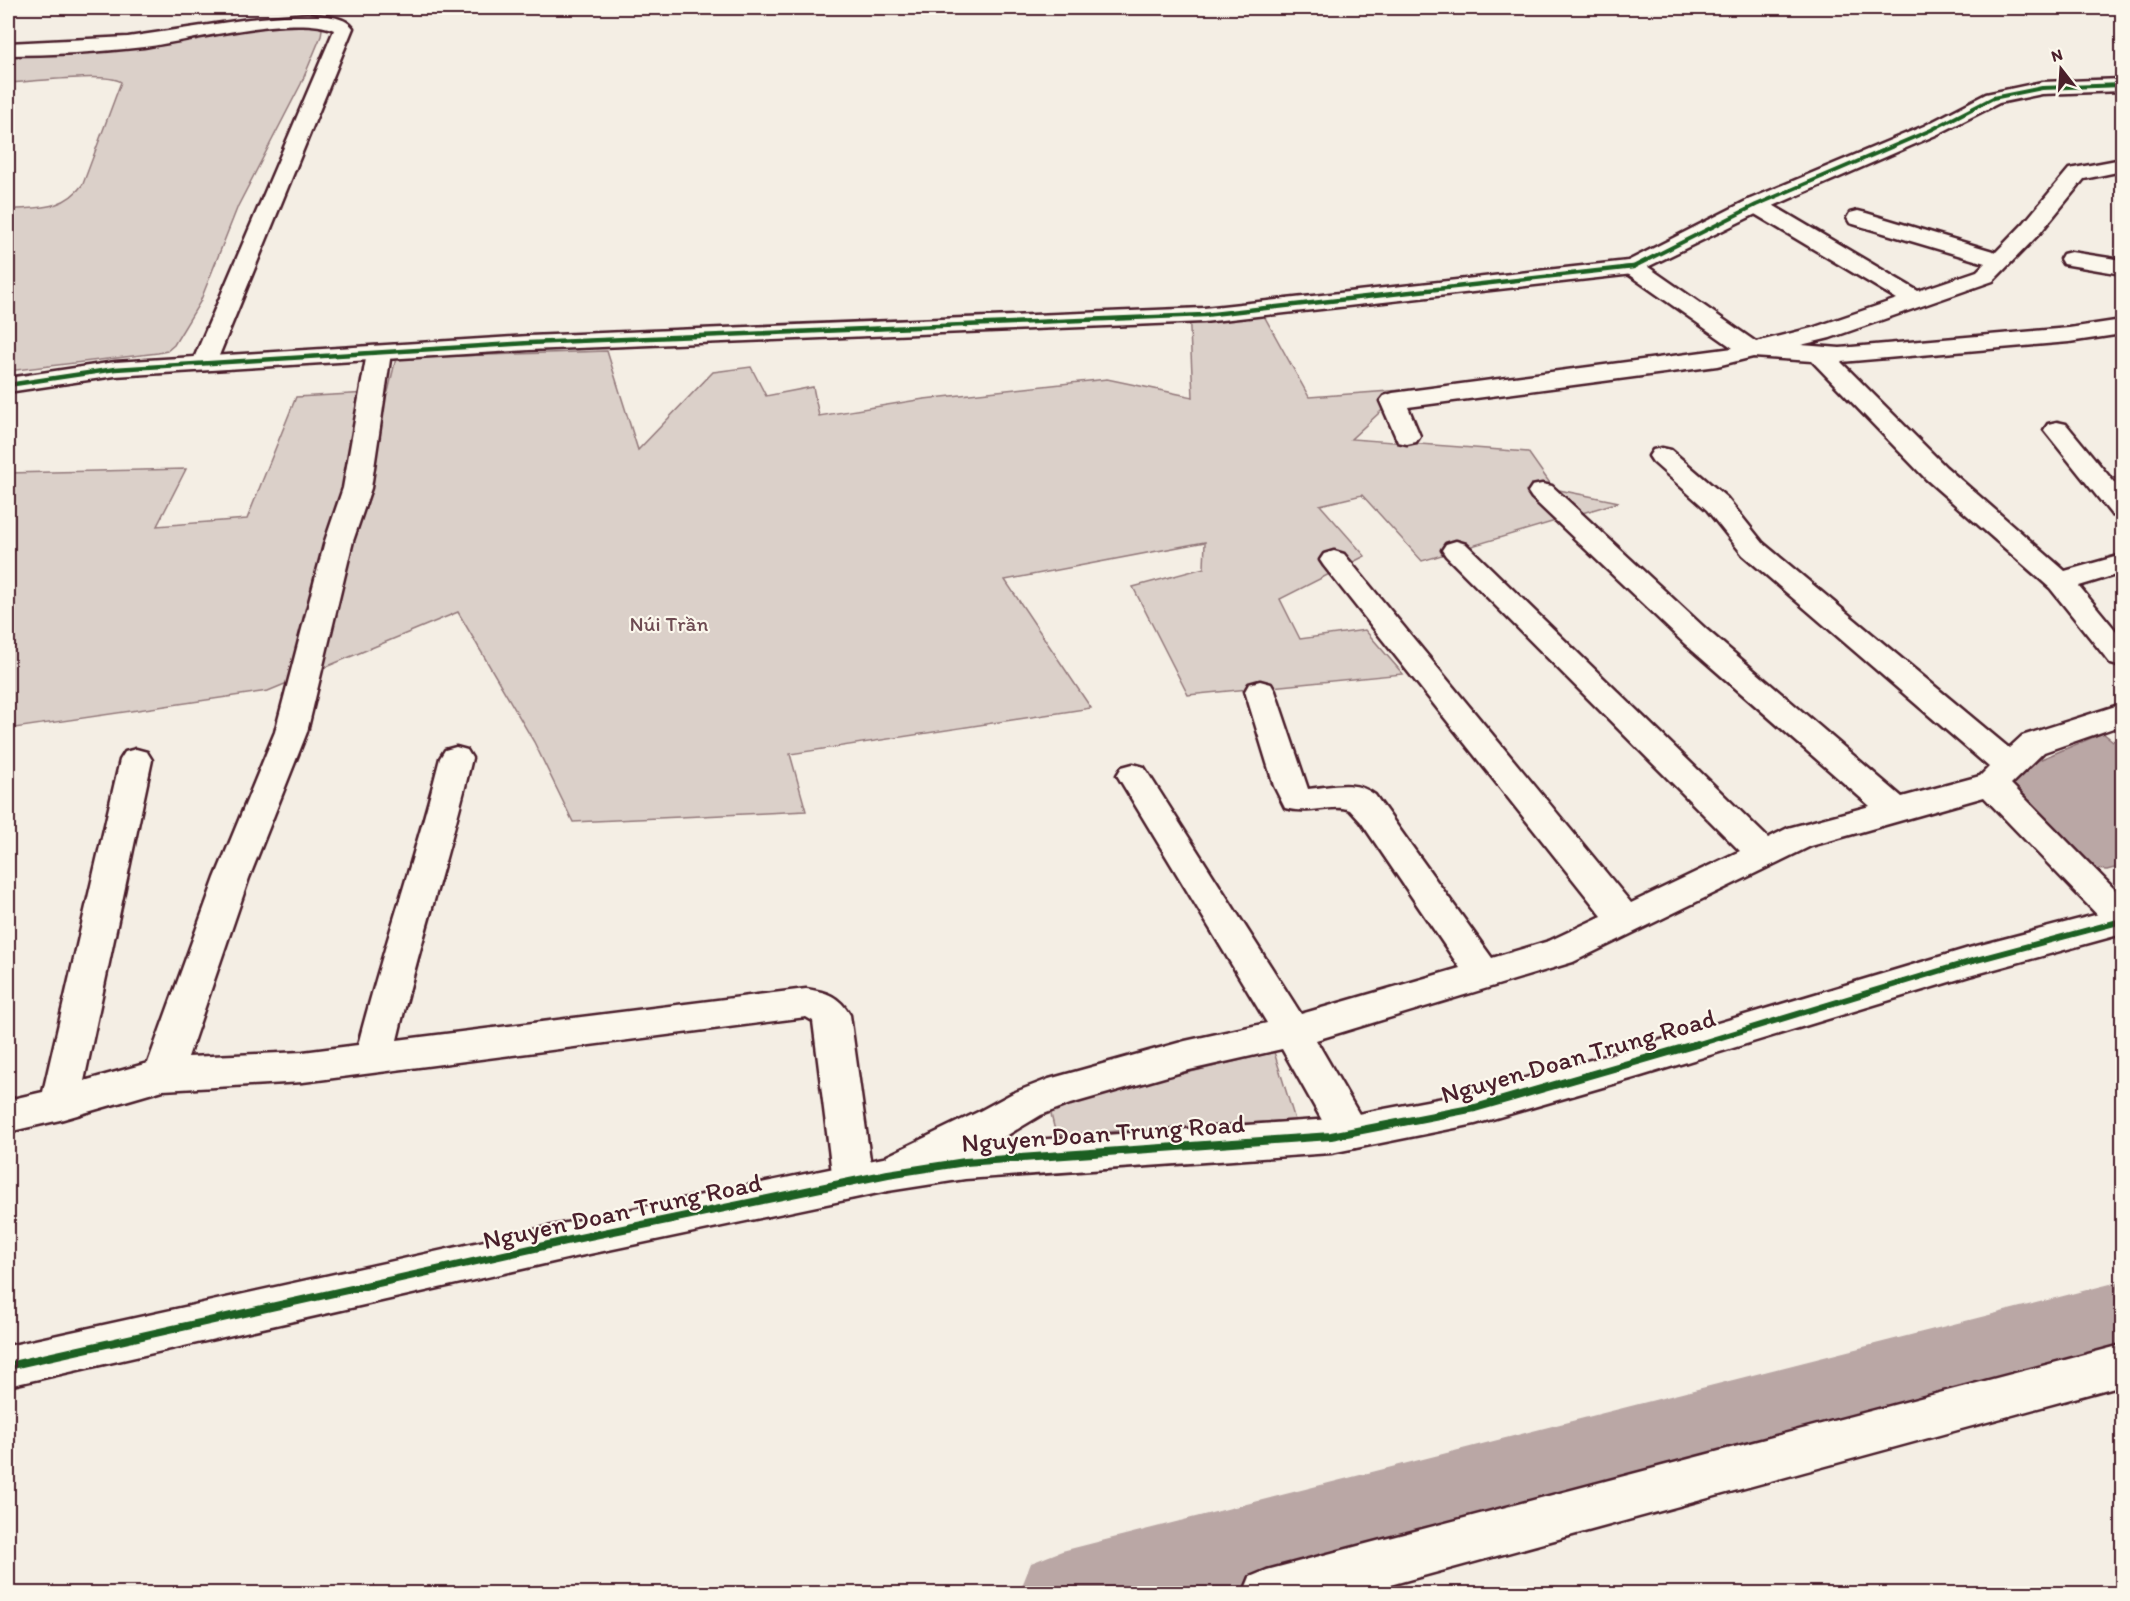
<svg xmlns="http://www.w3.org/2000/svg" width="2130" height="1601" font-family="Itim,sans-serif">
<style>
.green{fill:#dbd0c9;stroke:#92787a;stroke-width:1.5}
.water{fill:#baa7a5;stroke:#8d7174;stroke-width:1.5}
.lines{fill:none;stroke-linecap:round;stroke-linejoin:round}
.river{fill:#baa7a5;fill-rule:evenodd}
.street-casing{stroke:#4a1f2b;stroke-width:5}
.secondary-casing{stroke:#4a1f2b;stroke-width:5}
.street{fill:#fbf7ec;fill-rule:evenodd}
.secondary{fill:#fbf7ec;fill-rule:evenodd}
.cycleway-far3-casing{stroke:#fbf7ec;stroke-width:6}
.cycleway-far2-casing{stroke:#fbf7ec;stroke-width:8}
.cycleway-far1-casing{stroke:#fbf7ec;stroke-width:10}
.cycleway-casing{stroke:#fbf7ec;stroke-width:11}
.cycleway-far3{stroke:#1b5e20;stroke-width:4}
.cycleway-far2{stroke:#1b5e20;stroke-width:4.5}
.cycleway-far1{stroke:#1b5e20;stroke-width:6}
.cycleway{stroke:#1b5e20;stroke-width:8}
.labels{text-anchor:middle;stroke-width:4.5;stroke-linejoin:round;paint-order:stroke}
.park-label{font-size:21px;fill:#6e4b52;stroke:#fbf7ec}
.near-street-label{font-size:26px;fill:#4a1f2b;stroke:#fbf7ec}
</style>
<rect width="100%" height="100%" fill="#f4eee4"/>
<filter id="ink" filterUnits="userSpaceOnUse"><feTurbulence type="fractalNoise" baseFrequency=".0167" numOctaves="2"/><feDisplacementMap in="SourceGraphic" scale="12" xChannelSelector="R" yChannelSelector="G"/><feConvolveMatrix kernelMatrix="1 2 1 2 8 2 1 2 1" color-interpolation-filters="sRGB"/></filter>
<g filter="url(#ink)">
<g class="green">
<path d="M 278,25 L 317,26 L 322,29 L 321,36 L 301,84 L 238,206 L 200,302 L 174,345 L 167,351 L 158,353 L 8,371 L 8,240 L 12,237 L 12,223 L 8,221 L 8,210 C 38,207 63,211 83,184 L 121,82 C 106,72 30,82 8,83 L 8,53 L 102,49 Z"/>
<path d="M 1258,305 L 1309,397 L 1404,390 L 1351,439 L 1528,452 L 1554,489 L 1619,502 L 1422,561 L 1362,495 L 1320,505 L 1365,556 L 1280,599 L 1300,639 L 1365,630 L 1403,674 L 1188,695 L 1133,587 L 1204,568 L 1205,542 L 1005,580 L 1091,708 L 790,754 L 806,811 L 573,822 L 534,742 L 458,612 L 268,691 L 8,729 L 8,473 L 186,469 L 157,526 L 247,519 L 296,397 L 388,392 L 396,358 L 607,351 L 638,450 L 713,372 L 751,367 L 766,396 L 813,387 L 819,416 L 924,399 L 1107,379 L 1193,397 L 1189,307 Z"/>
<path d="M 1274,1052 L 1295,1120 L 1056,1135 L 1049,1106 Z"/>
</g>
<path class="water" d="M 2103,733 L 2113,741 L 2122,737 L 2122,866 L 2107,870 L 2091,869 L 2009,784 L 2039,760 Z"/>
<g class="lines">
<path class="river" d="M 2122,1281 L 2122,1351 L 1225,1594 L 1019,1594 L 1031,1563 L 1062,1551 Z"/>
<g class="street-casing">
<g id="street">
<path d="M 307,14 C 322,16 344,15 353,28 L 216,363 L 213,368 L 204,370 L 195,368 L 192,363 L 334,30 C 294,13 190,41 144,47 C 99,52 53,55 8,55 L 8,43 L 128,37 L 249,19 Z"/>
<path d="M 2122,159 L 2122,171 L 2084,179 L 2040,233 L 1993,281 L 1830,338 L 1801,345 L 1840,348 L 2069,328 L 2122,320 L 2122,334 L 2069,342 L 1841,362 L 1946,467 L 2065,571 L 2122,555 L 2122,573 L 2079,586 L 2122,638 L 2122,667 L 2111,664 L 2050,588 L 1926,479 L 1812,361 L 1753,357 L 1717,366 L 1408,407 L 1420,436 L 1416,442 L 1407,444 L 1398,442 L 1380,401 L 1384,396 L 1393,393 L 1733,348 L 1625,272 L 1621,267 L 1625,262 L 1633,260 L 1641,262 L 1756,342 L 1812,328 L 1897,299 L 1748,210 L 1745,205 L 1748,200 L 1756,198 L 1764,200 L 1918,291 L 1977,271 L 1985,263 L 1850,223 L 1847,218 L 1850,213 L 1858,211 L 1866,213 L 1996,252 L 2024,223 L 2069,169 Z"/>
<path d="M 2071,252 L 2122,260 L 2122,274 L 2063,264 L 2060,259 L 2063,254 Z"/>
<path d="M 379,346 L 388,348 L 391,353 L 371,488 L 353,541 L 307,732 L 249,878 L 188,1057 L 303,1052 L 358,1045 C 383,948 416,855 440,758 L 445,750 L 456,747 L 467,750 L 472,758 C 450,853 419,945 397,1040 L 806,989 C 827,992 839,996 850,1015 L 873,1181 L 867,1193 L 853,1198 L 839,1193 L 833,1181 L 813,1021 L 806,1017 L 303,1082 L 163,1090 L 60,1120 L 8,1132 L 8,1100 L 43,1092 L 120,760 L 125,752 L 136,749 L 147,752 L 152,760 L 84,1081 L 148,1063 L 215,878 L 275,732 L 325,541 L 343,488 L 367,353 L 370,348 Z"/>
<path d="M 2057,422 L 2066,424 L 2122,492 L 2122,517 L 2112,515 L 2044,430 L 2048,424 Z"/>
<path d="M 1662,448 L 1671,450 L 1727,498 L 1763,543 L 2009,748 L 2022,736 L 2122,704 L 2122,725 L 2044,752 L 2011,784 L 2122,897 L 2122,932 L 2110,928 L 1984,797 L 1811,846 L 1573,962 L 1316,1040 L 1370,1133 L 1364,1145 L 1350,1149 L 1336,1145 L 1282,1049 L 1185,1071 L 1070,1104 L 1041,1115 L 1006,1136 L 915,1180 L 901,1185 L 887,1180 L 881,1168 L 887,1156 L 978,1112 L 1013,1093 L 1049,1079 L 1185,1041 L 1267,1023 L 1117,775 L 1122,767 L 1133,764 L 1144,767 L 1301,1014 L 1460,968 L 1361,822 L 1350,810 C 1334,803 1309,815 1285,808 L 1274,786 L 1245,691 L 1249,684 L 1260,681 L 1271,684 L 1275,691 L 1308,789 C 1331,787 1355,779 1375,795 L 1492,958 L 1549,941 L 1602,916 L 1324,566 L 1320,560 L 1324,554 L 1334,551 L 1344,554 L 1631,903 L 1740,851 L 1446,556 L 1442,550 L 1446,544 L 1456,541 L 1466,544 L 1768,838 L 1788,828 L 1870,806 L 1685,644 L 1532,498 L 1528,492 L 1532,486 L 1542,484 L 1552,486 L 1707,630 L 1902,797 L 1980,776 L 1989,767 L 1743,555 L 1707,510 L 1653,462 L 1649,456 L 1653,450 Z"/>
<path d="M 2122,1345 L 2122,1385 L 1357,1594 L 1243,1594 L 1250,1577 L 1267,1570 Z"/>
</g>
</g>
<g class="secondary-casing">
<g id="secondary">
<path d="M 2122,79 L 2122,91 L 2042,94 L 1999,103 L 1938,134 L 1764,210 L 1633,274 L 1204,322 L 529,350 L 115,376 L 8,392 L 8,378 L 115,362 L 529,336 L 1204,308 L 1628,261 L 1748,200 L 1924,126 L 1986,94 L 2042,82 Z"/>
<path d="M 2122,908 L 2122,934 L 1969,976 L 1641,1076 L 1475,1124 L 1331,1153 L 965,1179 L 888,1191 L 575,1257 L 8,1386 L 8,1346 L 575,1221 L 888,1157 L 965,1145 L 1331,1119 L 1475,1092 L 1641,1046 L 1969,948 Z"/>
</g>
</g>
<use href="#street" class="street"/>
<use href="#secondary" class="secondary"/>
<g class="cycleway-far3-casing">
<path id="cycleway-far3" d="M 1621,268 L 1633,267 L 1756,205 L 1931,130 L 1993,98 L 2042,88 L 2122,85"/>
</g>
<g class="cycleway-far2-casing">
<path id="cycleway-far2" d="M 8,385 L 115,369 L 529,343 L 1204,315 L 1633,267"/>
</g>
<g class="cycleway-far1-casing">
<path id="cycleway-far1" d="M 1692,1046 L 1969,962 L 2122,921"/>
</g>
<g class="cycleway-casing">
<path id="cycleway" d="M 8,1366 L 575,1239 L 888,1174 L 965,1162 L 1331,1136 L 1475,1108 L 1697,1044"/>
</g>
<use href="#cycleway-far3" class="cycleway-far3"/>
<use href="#cycleway-far2" class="cycleway-far2"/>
<use href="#cycleway-far1" class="cycleway-far1"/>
<use href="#cycleway" class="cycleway"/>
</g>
</g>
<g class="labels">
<g class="park-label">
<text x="669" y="631">Núi Trần</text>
</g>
<g class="near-street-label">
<text transform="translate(1578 1056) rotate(-16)" y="9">Nguyen Doan Trung Road</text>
<text transform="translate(1103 1133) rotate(-4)" y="9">Nguyen Doan Trung Road</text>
<text transform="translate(622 1211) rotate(-12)" y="9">Nguyen Doan Trung Road</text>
</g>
</g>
<rect width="2130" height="1601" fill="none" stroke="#fbf7ec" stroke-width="30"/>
<rect x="15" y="15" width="2100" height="1571" fill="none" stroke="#4a1f2b" stroke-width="2" filter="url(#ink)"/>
<g transform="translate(2061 69) rotate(343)" stroke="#fbf7ec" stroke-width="4.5" paint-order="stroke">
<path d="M0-4.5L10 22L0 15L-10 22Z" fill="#4a1f2b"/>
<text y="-9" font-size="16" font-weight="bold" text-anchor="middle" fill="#4a1f2b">N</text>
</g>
</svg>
